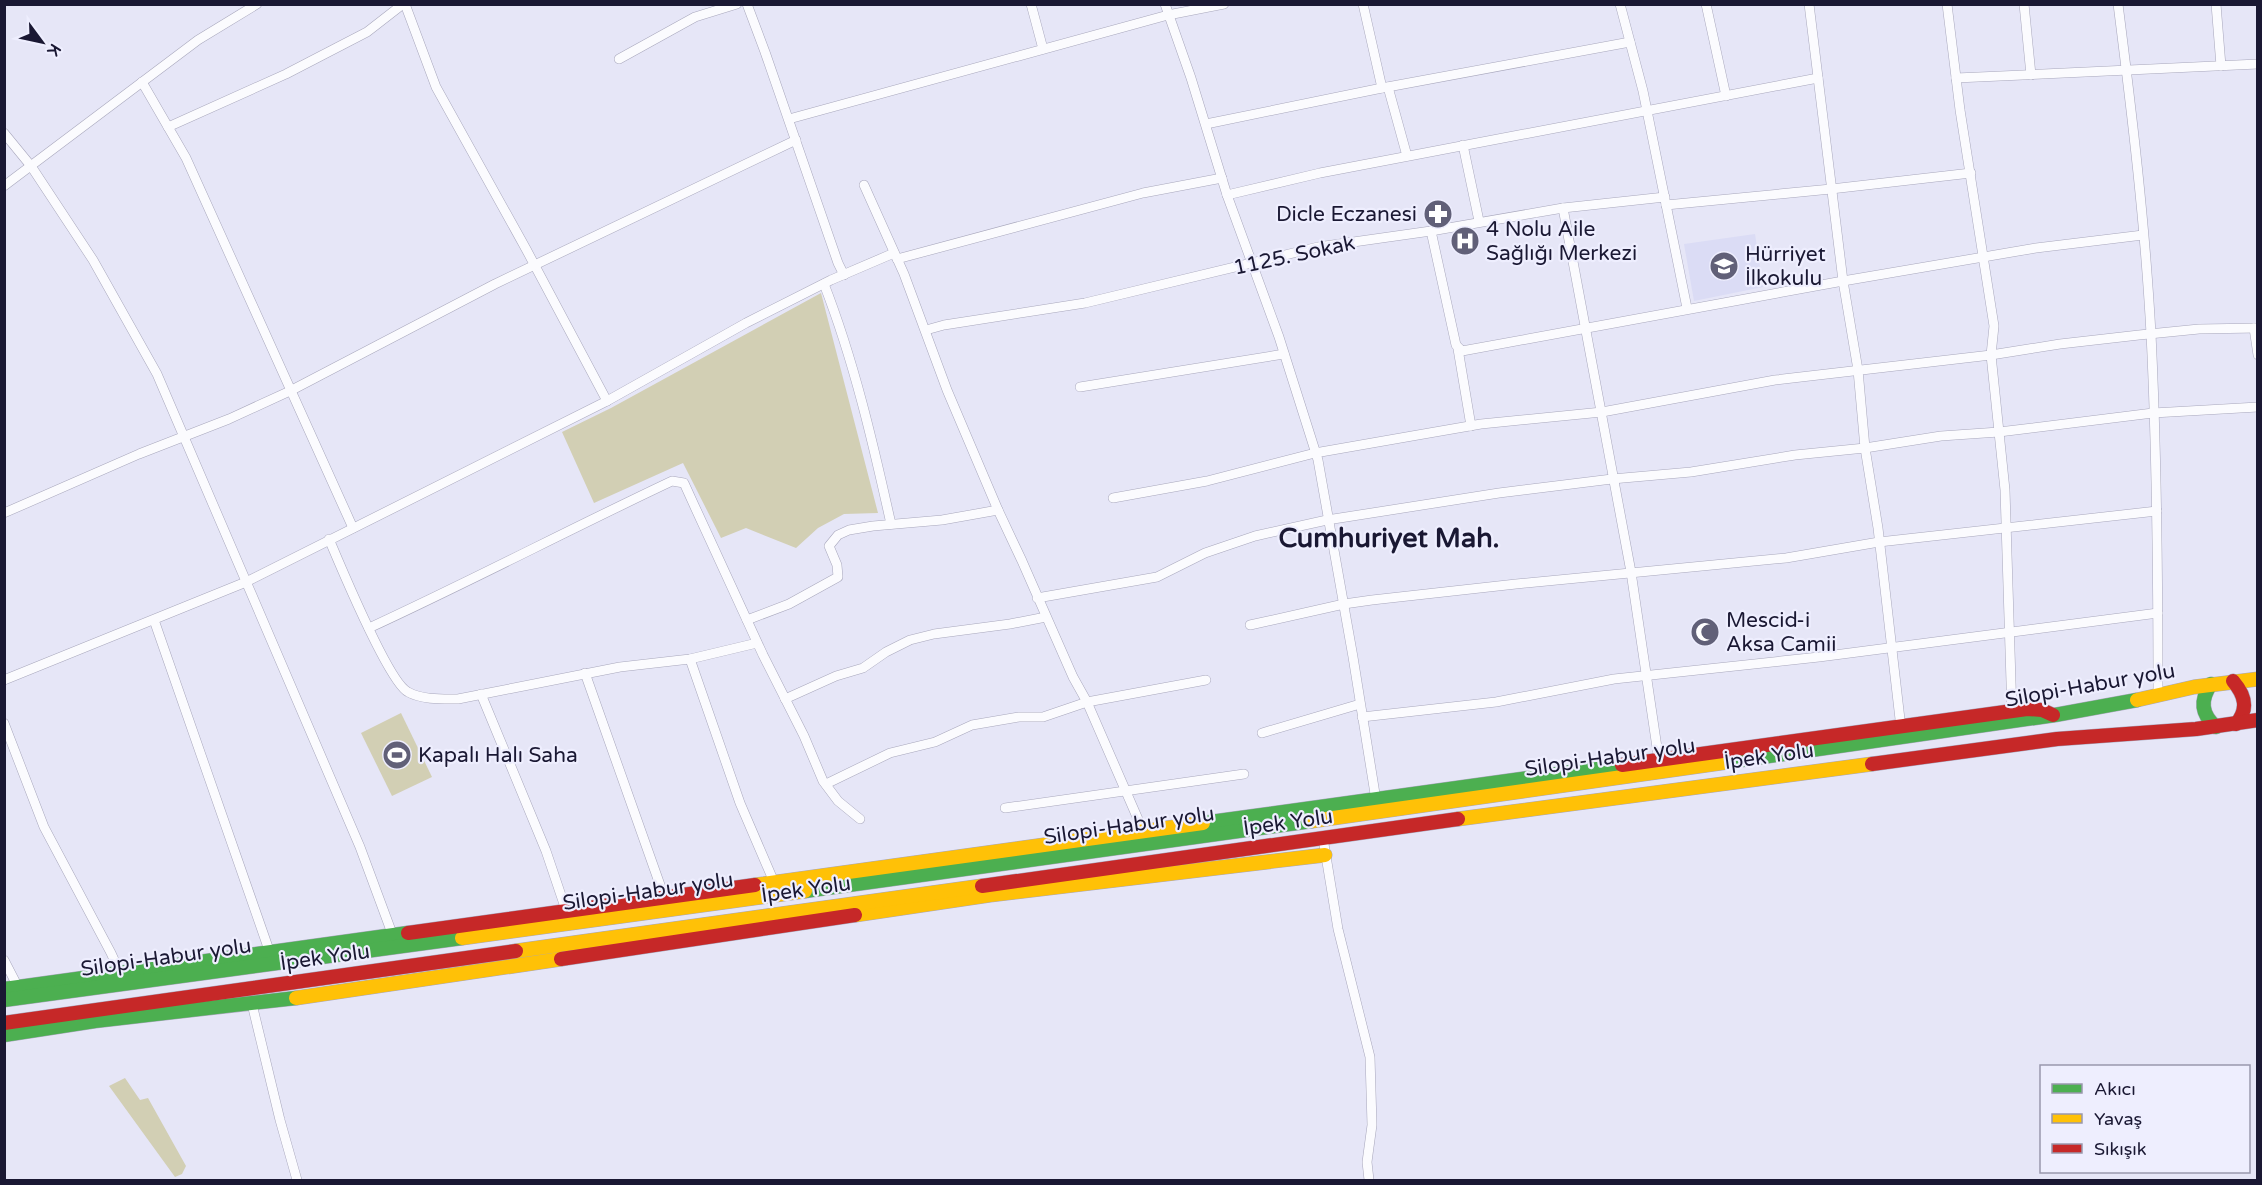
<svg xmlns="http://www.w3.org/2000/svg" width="2262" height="1185" font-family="'Varela Round',sans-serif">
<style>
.built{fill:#dbdcf5}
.green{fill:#d2cfb4}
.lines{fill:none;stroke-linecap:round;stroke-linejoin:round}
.street-casing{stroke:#a8a7bc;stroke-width:10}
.fast-casing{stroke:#a8a7bc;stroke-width:15}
.slow-casing{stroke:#a8a7bc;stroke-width:15}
.jam-casing{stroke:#a8a7bc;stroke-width:15}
.street{stroke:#fbfbfe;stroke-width:9}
.fast{stroke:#4caf50;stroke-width:14}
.slow{stroke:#ffc107;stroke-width:14}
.jam{stroke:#c62828;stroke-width:14}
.labels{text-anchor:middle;stroke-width:4.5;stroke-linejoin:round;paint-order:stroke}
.poi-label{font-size:21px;fill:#1a1833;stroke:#eeeefe;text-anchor:start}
.street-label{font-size:21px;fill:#1a1833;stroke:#eeeefe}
.district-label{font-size:27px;font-weight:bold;fill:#1a1833;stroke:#eeeefe}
</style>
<rect width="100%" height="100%" fill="#e6e6f7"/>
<path class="built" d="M 1755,234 L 1763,287 L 1694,301 L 1684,244 Z"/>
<g class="green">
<path d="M 821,293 L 878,513 L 844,514 L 818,528 L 796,548 L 746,528 L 721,538 L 683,463 L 594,503 L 562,432 L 611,408 Z"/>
<path d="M 401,713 L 432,777 L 392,796 L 361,733 Z"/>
<path d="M 125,1078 L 140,1100 L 148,1098 L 186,1166 L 182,1174 L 175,1177 L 109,1086 Z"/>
</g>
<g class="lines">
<g class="street-casing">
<g id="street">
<path d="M 405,4 L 436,87 L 526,249 L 607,401"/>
<path d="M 747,4 L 765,52 L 838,263 L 844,275"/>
<path d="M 1031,4 L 1043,49"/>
<path d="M 1165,4 L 1191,78 L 1227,195 L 1279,337 L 1318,460 L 1353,657 L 1376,800"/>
<path d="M 1363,4 L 1382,88"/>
<path d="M 1620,4 L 1643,91 L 1687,308"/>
<path d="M 1706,4 L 1726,96"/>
<path d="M 1809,4 L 1843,281 L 1858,370 L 1865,448 L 1878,528 L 1901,728"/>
<path d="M 1947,4 L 1960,110 L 1994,326 L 1991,355 L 2005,490 L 2012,714"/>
<path d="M 2024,4 L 2031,75"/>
<path d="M 2118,4 C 2132,114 2145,223 2151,334 C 2157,454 2158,575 2158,696"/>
<path d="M 2216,4 L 2221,66"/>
<path d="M 619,59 L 695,17 L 737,4"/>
<path d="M 1956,78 L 2258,64"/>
<path d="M 142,82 L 186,158 L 353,528"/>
<path d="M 1388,87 L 1407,156"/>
<path d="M 789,119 L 1168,15 L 1224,4"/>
<path d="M 1206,124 L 1382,88 L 1630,42"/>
<path d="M 168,127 L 286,74 L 367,32 L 403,4"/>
<path d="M 4,133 L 31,166 L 93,260 L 157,374 L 360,847 L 393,936"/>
<path d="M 1463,145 L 1479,221"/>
<path d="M 864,185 L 904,274 L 947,390 L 998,510 L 1022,561 L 1073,677 L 1087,702 L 1144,833"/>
<path d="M 4,186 L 198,40 L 257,4"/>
<path d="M 1227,195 L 1320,173 L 1818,78"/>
<path d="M 1666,205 L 1831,189 L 1971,173"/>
<path d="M 1563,208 L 1631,572 L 1659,761"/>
<path d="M 1431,231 L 1456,345 L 1462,351 L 1843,281 L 2036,248 L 2143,235"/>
<path d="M 897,259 L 1143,193 L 1222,178"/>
<path d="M 824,284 C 854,361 873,443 891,524"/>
<path d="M 2254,328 L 2258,355"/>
<path d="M 926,330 L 944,325 L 1085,303 L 1318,247 L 1431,231 L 1563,208 L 1665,197"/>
<path d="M 1458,349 L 1471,426"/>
<path d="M 1080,387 L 1284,354"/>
<path d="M 1113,498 L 1207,481 L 1315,453 L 1412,436 L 1481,424 L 1602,412 L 1775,380 L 1991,355 L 2060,344 L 2139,335 L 2199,329 L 2258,328"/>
<path d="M 4,513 L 139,454 L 229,419 L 290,391 L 495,284 L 796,140"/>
<path d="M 329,539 C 340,565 389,683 408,692 C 422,700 443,699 458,699 L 620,667 L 690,659 L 757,643"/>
<path d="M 1037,598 L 1157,577 L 1205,553 L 1255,536 L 1327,520 L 1499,493 L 1612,479 L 1691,472 L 1795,455 L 1865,448 L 1941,436 L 1999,432 L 2153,413 L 2258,407"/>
<path d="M 154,620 L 270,953"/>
<path d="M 747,620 L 789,604 L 838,577 L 837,565 L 829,546 L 838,535 L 849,530 L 873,526 L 942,520 L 998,510"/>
<path d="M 1250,625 L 1344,604 L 1372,600 L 1516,584 L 1786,558 L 1879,542 L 2157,511"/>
<path d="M 369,628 C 471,581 570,529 672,481 L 684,483 L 694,505 L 763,655 L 804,736 L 823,781 L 838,801 L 860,819"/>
<path d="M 690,659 L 740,803 L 774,882"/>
<path d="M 585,673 L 665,899"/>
<path d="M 4,680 L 246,582 L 607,401 L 746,323 L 831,280 L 894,253"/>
<path d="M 481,694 L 546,851 L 567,913"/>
<path d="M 785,699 L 836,676 L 863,668 L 886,652 L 910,640 L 934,634 L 1010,624 L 1046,617"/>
<path d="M 1362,717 L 1496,702 L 1614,679 L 1819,657 L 2158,613"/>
<path d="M 4,723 L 44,827 L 111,953 L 120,973"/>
<path d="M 1262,733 L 1360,704"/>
<path d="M 826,784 L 890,753 L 935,742 L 972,725 L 1019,717 L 1043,717 L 1087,702 L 1206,680"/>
<path d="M 1005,808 L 1244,774"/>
<path d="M 1323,838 L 1338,929 L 1370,1057 L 1372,1125 L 1367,1162 L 1369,1180"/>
<path d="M 4,960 L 18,987"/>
<path d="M 252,1004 L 280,1120 L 297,1180"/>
</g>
</g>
<g class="fast-casing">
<g id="fast">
<path d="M 2211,684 C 2200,700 2201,714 2216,727"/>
<path d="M 1728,762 L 2055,715 L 2137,700"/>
<path d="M 1203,823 L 1622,765"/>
<path d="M 805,891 L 1312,821"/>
<path d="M 4,989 L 408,933"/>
<path d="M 4,1000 L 462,938"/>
<path d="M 4,1035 L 95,1021 L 296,998"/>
</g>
</g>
<g class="slow-casing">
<g id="slow">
<path d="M 2137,700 L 2194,687 L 2258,679"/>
<path d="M 1458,819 L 1872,764"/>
<path d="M 1312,821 L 1728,762"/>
<path d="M 755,885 L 1203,823"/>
<path d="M 855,915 L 990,895 L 1325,855"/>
<path d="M 462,938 L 805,891"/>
<path d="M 516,951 L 982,886"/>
<path d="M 296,998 L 561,959"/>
</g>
</g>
<g class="jam-casing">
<g id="jam">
<path d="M 2233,681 C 2245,695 2249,709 2236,724"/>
<path d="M 1872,764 L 2057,739 L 2196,729 L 2258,720"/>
<path d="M 1622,765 L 2027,709 L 2042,710 L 2053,715"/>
<path d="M 982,886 L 1458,819"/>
<path d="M 408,933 L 755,885"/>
<path d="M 561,959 L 855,915"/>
<path d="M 4,1023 L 516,951"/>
</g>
</g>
<use href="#street" class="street"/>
<use href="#fast" class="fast"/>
<use href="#slow" class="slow"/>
<use href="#jam" class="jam"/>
</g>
<defs>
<g id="pharmacy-disc" transform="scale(1.5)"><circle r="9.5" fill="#616078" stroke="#eeeefe"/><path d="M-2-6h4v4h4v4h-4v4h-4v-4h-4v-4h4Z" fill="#fff"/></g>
<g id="hospital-disc" transform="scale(1.5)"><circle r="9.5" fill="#616078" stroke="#eeeefe"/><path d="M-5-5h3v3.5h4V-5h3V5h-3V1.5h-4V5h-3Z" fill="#fff"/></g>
<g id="school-disc" transform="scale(1.5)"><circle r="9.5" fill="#616078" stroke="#eeeefe"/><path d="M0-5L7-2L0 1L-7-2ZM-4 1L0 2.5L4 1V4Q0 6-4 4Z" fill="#fff"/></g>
<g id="mosque-disc" transform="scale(1.5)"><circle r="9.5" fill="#616078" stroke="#eeeefe"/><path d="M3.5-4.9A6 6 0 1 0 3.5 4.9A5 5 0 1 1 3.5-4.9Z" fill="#fff"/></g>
<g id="stadium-disc" transform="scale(1.5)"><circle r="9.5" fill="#616078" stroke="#eeeefe"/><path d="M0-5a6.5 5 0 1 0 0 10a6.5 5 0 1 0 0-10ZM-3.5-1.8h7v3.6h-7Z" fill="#fff"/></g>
</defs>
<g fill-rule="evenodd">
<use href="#pharmacy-disc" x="1438" y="214"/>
<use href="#hospital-disc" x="1465" y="241"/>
<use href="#school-disc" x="1724" y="266"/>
<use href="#mosque-disc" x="1705" y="632"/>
<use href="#stadium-disc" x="397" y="755"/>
</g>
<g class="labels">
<g class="poi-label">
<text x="1417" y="221" text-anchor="end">Dicle Eczanesi</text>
<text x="1486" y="236">4 Nolu Aile<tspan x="1486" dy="24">Sağlığı Merkezi</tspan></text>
<text x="1745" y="261">Hürriyet<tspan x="1745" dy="24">İlkokulu</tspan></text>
<text x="1726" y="627">Mescid-i<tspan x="1726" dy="24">Aksa Camii</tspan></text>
<text x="418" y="762">Kapalı Halı Saha</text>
</g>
<g class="street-label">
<text transform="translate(1294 255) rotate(-12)" y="7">1125. Sokak</text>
<text transform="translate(2090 685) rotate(-10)" y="7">Silopi-Habur yolu</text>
<text transform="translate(1769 756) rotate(-8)" y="7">İpek Yolu</text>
<text transform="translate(1610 757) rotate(-8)" y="7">Silopi-Habur yolu</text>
<text transform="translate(1288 822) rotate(-8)" y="7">İpek Yolu</text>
<text transform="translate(1129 825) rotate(-8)" y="7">Silopi-Habur yolu</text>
<text transform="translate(806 889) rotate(-8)" y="7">İpek Yolu</text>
<text transform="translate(648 891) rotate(-8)" y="7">Silopi-Habur yolu</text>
<text transform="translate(166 957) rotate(-8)" y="7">Silopi-Habur yolu</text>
<text transform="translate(325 957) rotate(-8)" y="7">İpek Yolu</text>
</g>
<g class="district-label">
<text x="1389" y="547">Cumhuriyet Mah.</text>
</g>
</g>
<rect width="2262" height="1185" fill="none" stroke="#1a1833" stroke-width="12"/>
<rect x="2040" y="1065" width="210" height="108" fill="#eeeefe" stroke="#9998ad" stroke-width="1.5"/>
<rect x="2052" y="1084" width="30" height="9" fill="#4caf50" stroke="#9998ad" stroke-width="1.5"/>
<text x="2094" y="1095" font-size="18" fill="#1a1833">Akıcı</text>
<rect x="2052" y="1114" width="30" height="9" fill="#ffc107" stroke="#9998ad" stroke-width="1.5"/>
<text x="2094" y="1125" font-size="18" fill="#1a1833">Yavaş</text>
<rect x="2052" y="1144" width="30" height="9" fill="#c62828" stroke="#9998ad" stroke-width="1.5"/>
<text x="2094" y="1155" font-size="18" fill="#1a1833">Sıkışık</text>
<g transform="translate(42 42) rotate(123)" stroke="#eeeefe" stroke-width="4.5" paint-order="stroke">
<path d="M0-4.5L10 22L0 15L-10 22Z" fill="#1a1833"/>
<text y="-9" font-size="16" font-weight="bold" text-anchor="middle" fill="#1a1833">K</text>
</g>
</svg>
